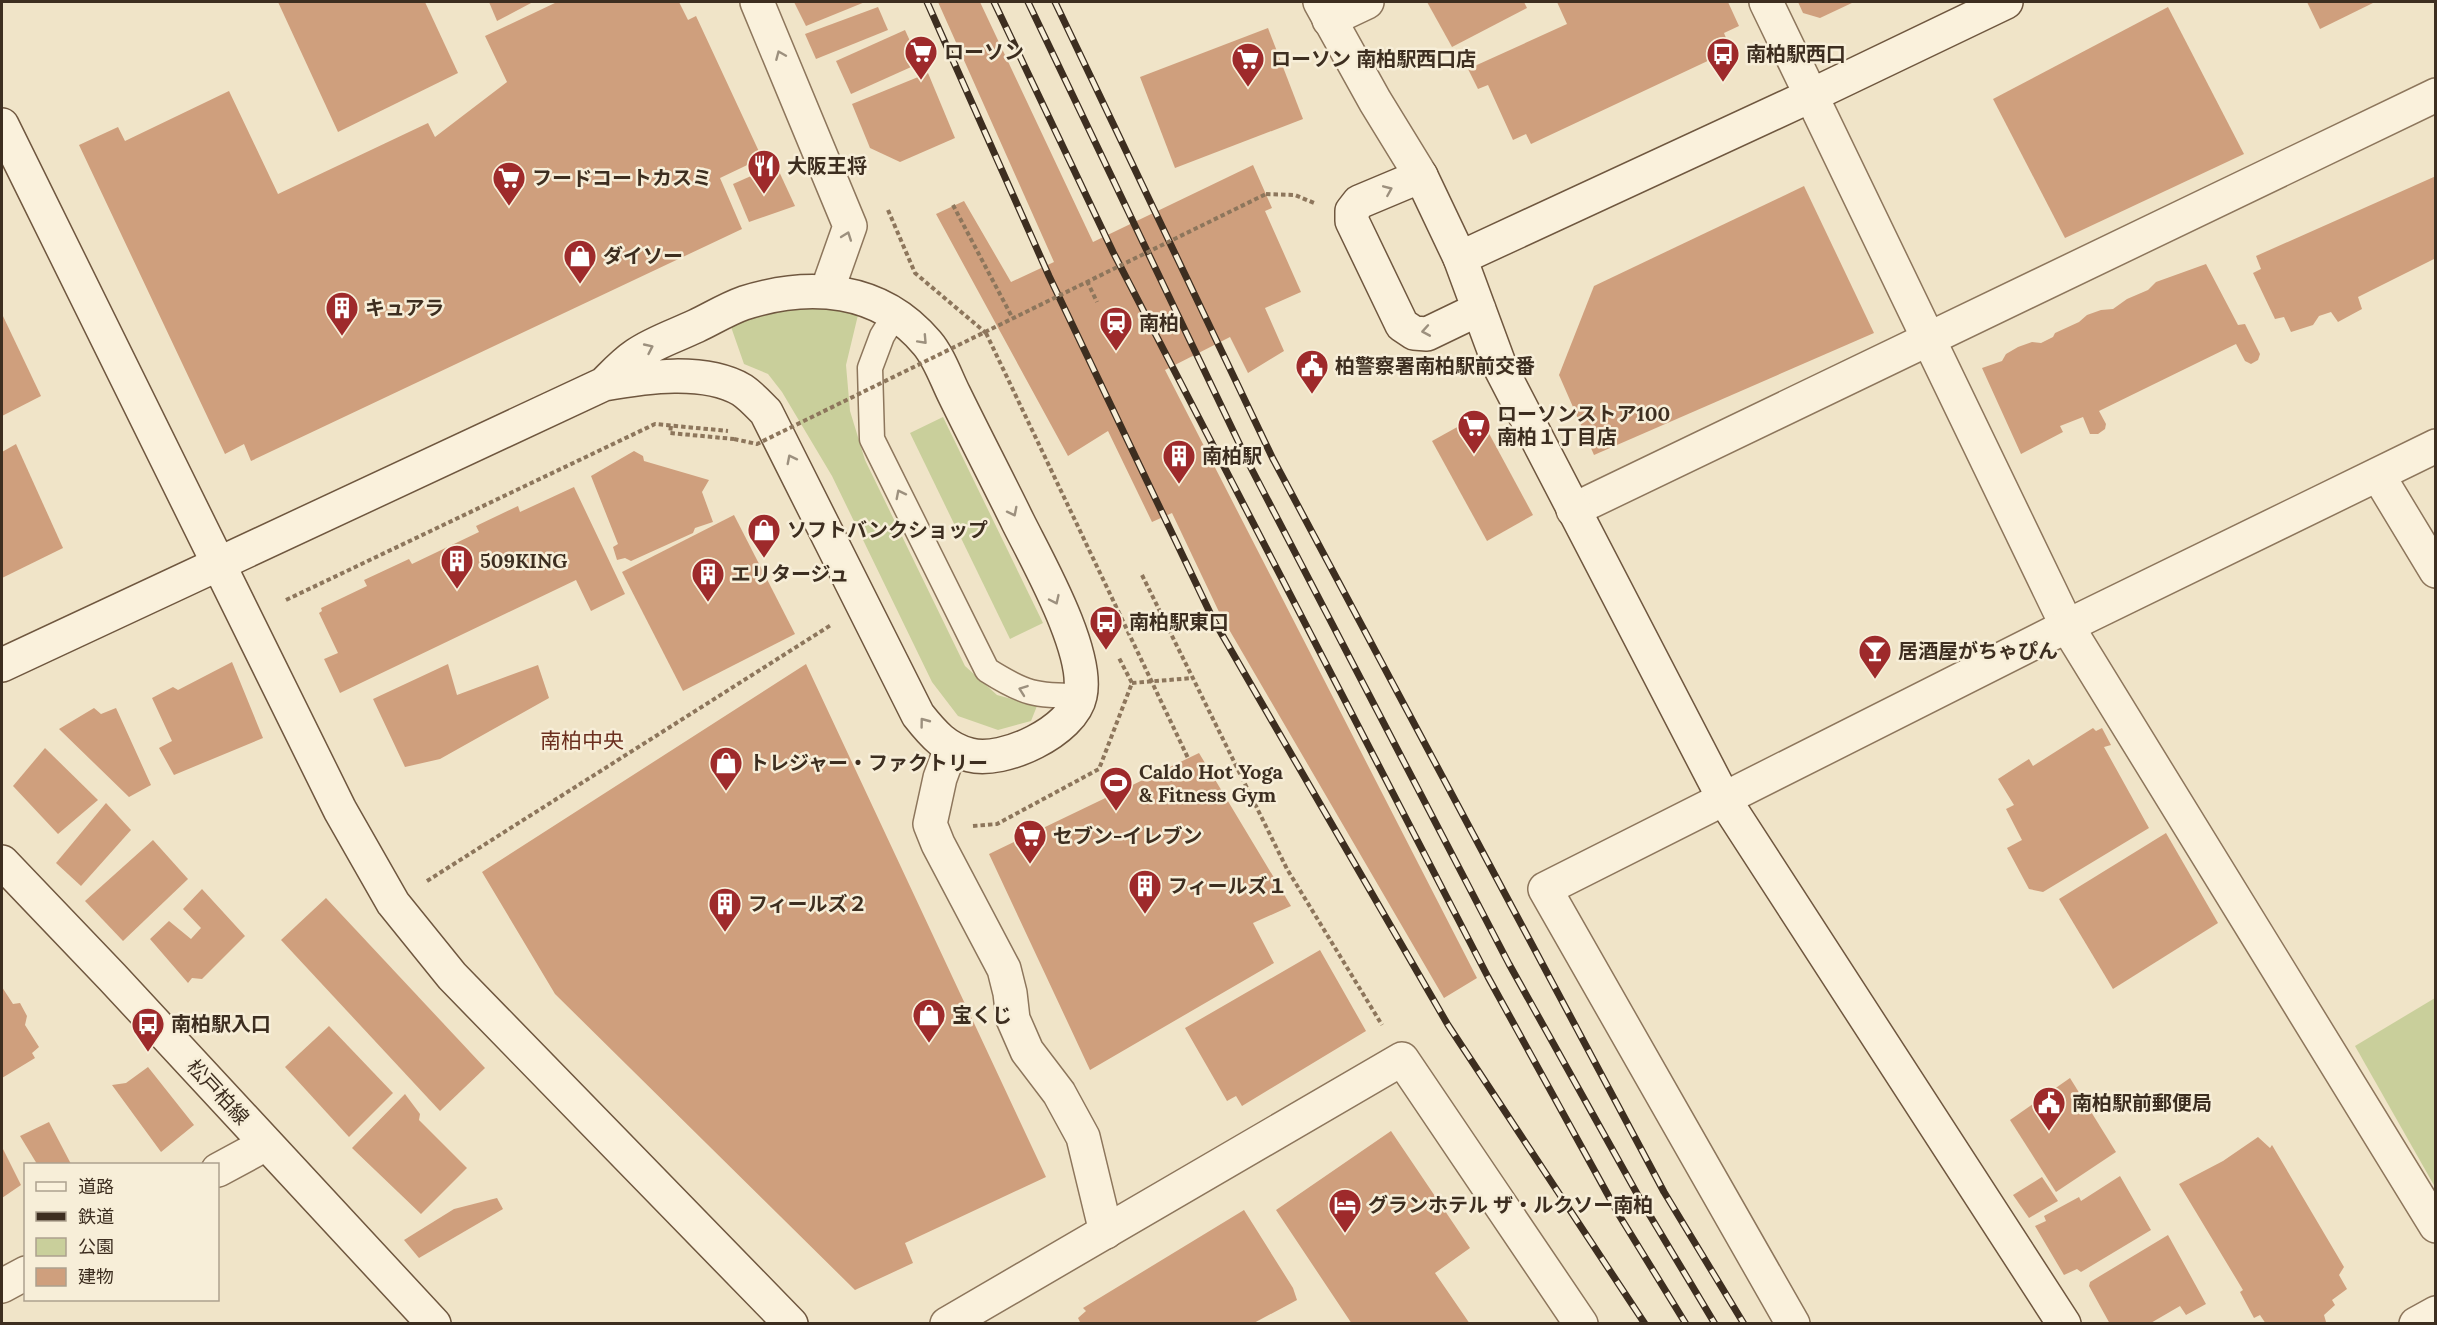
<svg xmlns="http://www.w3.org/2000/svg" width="2437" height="1325" font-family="Lora,'Noto Sans JP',serif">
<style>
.green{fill:#c9cf9b}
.building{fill:#cf9f7d}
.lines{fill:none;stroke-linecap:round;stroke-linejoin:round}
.lane-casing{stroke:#8d765c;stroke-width:27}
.street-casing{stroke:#8d765c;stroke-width:36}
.secondary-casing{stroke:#6f573f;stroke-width:36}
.path{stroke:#8d765c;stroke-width:4;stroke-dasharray:4.5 3;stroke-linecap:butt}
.lane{stroke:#faf1dc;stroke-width:24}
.street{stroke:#faf1dc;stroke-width:33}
.secondary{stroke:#faf1dc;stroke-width:33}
.rail-casing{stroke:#3d2e20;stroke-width:7}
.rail{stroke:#f7eed8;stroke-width:4.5;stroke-dasharray:14;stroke-linecap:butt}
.path-bridge{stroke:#8d765c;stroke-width:4;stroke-dasharray:4.5 3;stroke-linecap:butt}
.oneway{stroke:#9c907e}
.labels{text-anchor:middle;stroke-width:5;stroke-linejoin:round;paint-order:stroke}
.poi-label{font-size:20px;font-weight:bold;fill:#3d2e20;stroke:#f7eed8;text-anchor:start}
.street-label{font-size:20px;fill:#3d2e20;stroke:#f7eed8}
.neighbourhood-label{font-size:21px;fill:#6b2e1e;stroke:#f7eed8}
</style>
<rect width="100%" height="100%" fill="#f0e4c8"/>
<g class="green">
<path d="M 827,306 L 858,315 L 846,365 L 850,411 L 865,460 L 965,666 L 997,695 L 1037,706 L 1031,721 L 998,730 L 958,716 L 932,682 L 832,476 L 782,392 L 768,374 L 744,364 L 730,324 L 792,309 Z"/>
<path d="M 943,417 L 1043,623 L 1010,639 L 910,433 Z"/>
<path d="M 2435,998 L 2435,1187 L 2355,1046 Z"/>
</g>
<g class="building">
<path d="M 278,2 L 425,2 L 458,73 L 338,132 Z"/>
<path d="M 489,2 L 533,2 L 497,21 Z"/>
<path d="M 557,2 L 679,2 L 688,20 L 696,16 L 762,158 L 720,178 L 742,229 L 251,461 L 244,444 L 225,454 L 79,145 L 118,127 L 125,141 L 229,91 L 278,194 L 428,123 L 435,137 L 507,82 L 485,36 Z"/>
<path d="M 794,2 L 865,2 L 806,26 Z"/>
<path d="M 938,2 L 980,2 L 1093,242 L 1253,165 L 1272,208 L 1265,211 L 1301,292 L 1265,308 L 1284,351 L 1248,373 L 1230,337 L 1165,370 L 1477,978 L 1444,998 L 1220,614 L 1172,513 L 1152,522 L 1108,431 L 1068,456 L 936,214 L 964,201 L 1011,282 L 1054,262 Z"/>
<path d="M 1427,2 L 1524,2 L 1527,8 L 1452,47 Z"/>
<path d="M 1557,2 L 1728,2 L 1739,26 L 1724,33 L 1731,50 L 1531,144 L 1526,134 L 1513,140 L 1488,85 L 1478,89 L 1468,69 L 1567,24 Z"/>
<path d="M 1798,2 L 1854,2 L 1820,18 L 1803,13 Z"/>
<path d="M 2307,2 L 2375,2 L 2320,29 Z"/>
<path d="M 878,7 L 888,30 L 816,59 L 805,34 Z"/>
<path d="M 2168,7 L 2244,154 L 2065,238 L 1993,99 Z"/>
<path d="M 1268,28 L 1303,119 L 1175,168 L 1140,77 Z"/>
<path d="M 905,30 L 920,63 L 851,94 L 836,61 Z"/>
<path d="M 928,73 L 955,138 L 900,162 L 870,148 L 852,104 Z"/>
<path d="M 776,165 L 795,206 L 749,222 L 733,184 Z"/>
<path d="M 2436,176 L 2436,258 L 2358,297 L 2362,309 L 2338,322 L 2331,312 L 2319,316 L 2313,325 L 2291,332 L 2284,317 L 2275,319 L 2253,273 L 2261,269 L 2256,256 Z"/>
<path d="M 1804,186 L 1874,333 L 1594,455 L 1559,375 L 1594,286 Z"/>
<path d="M 2206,264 L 2238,325 L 2245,324 L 2260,354 L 2258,360 L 2251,364 L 2245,361 L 2236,344 L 2099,411 L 2106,424 L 2105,429 L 2098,434 L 2090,434 L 2083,417 L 2060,426 L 2063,432 L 2021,454 L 1982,368 L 2002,361 L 2006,354 L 2018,347 L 2032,342 L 2041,343 L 2053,337 L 2055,333 L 2079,322 L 2087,315 L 2101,310 L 2113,309 L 2127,299 L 2148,290 L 2156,282 Z"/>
<path d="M 2,314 L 41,396 L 2,416 Z"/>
<path d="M 1479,415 L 1533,515 L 1487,541 L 1432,441 Z"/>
<path d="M 16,444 L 63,548 L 2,578 L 2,452 Z"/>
<path d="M 634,451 L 643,456 L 644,461 L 709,480 L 702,492 L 713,522 L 695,528 L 693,533 L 631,561 L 625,558 L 617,560 L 613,547 L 618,544 L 591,476 Z"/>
<path d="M 574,487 L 625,594 L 591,611 L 576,580 L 340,693 L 324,659 L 338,653 L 319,613 L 322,611 L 321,608 L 367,586 L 364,580 L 409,559 L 412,564 L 479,532 L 476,526 L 518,506 L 520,512 Z"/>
<path d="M 734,515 L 795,634 L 683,691 L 622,572 Z"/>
<path d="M 232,662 L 263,738 L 174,775 L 159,748 L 172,741 L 152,698 L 173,687 L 178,690 Z"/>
<path d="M 448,664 L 457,695 L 538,665 L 549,698 L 440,759 L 405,767 L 373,699 Z"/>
<path d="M 806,664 L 1046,1177 L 905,1243 L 913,1263 L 855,1290 L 555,994 L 482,872 Z"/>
<path d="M 94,708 L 101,714 L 116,708 L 151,785 L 129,797 L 59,729 Z"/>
<path d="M 2093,728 L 2096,731 L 2102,728 L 2111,745 L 2104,747 L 2149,828 L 2043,892 L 2029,889 L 2007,848 L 2022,840 L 2006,809 L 2014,805 L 1998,779 L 2029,759 L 2033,766 Z"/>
<path d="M 45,748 L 98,800 L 58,834 L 13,786 Z"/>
<path d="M 1199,753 L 1291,906 L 1253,923 L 1274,963 L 1090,1070 L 989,854 Z"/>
<path d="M 106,803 L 131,830 L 81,886 L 56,863 Z"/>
<path d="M 2166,833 L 2218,923 L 2113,989 L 2059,899 Z"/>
<path d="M 153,840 L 188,879 L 123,941 L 85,901 Z"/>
<path d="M 202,889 L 245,936 L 202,979 L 192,978 L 188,983 L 150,939 L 169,921 L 191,939 L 201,928 L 183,909 Z"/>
<path d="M 326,898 L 485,1068 L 440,1111 L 281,940 Z"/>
<path d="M 1320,950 L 1366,1031 L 1242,1106 L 1236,1096 L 1227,1101 L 1185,1028 Z"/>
<path d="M 2,987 L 13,1004 L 20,1003 L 27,1016 L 25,1025 L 39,1047 L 32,1053 L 35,1058 L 2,1078 Z"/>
<path d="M 329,1026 L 393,1093 L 349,1137 L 285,1067 Z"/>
<path d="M 148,1067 L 194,1125 L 161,1152 L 112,1085 L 126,1083 Z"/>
<path d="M 2070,1078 L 2116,1152 L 2056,1192 L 2010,1120 Z"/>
<path d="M 405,1094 L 420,1114 L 419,1120 L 467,1168 L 421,1214 L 352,1148 Z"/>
<path d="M 49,1122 L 71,1164 L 37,1164 L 20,1136 Z"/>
<path d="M 1391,1131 L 1470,1248 L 1435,1273 L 1470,1324 L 1352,1324 L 1276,1210 Z"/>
<path d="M 2258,1137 L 2270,1148 L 2272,1145 L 2344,1267 L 2339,1275 L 2347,1289 L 2332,1300 L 2335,1305 L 2324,1315 L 2326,1322 L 2323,1324 L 2266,1324 L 2260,1315 L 2254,1318 L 2240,1292 L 2243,1290 L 2179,1184 L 2223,1161 Z"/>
<path d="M 2,1147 L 21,1185 L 2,1198 Z"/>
<path d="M 2120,1176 L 2151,1230 L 2081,1272 L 2077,1269 L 2064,1275 L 2035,1226 L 2046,1221 L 2044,1216 L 2079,1197 L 2081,1201 Z"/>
<path d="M 2042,1177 L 2058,1201 L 2029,1218 L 2013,1195 Z"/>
<path d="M 497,1198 L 503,1209 L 419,1258 L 404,1240 L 454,1209 Z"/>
<path d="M 1244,1210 L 1293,1288 L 1297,1300 L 1252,1324 L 1081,1324 L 1078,1318 L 1086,1311 L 1083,1308 Z"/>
<path d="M 2168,1235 L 2206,1304 L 2186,1315 L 2180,1306 L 2149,1324 L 2110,1324 L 2089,1286 L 2090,1282 Z"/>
</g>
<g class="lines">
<g class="lane-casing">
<path id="lane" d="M 896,313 L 882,336 L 870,368 L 872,439 L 987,670 C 1025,694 1035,696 1080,696"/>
</g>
<g class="street-casing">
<g id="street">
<path d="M 757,2 L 850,226 L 827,291"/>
<path d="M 1320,2 L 1375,101 L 1421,176"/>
<path d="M 1766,2 L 2067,626 L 2436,1226"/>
<path d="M 1329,20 L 1367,2"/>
<path d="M 2378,475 L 2436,571"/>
<path d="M 1573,510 L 2436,95"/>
<path d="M 951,748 L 940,778 L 930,824 L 938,844 L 1004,969 L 1010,993 L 1013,1019 L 1027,1051 L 1059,1093 L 1083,1137 L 1106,1232"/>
<path d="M 218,1170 L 266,1144"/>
<path d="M 2,1286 L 26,1273"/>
<path d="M 947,1324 L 1402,1059 L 1581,1324"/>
<path d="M 1793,1324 L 1545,889 L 2067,626 L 2436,446"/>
<path d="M 2416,1324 L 2436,1313"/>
</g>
</g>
<g class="secondary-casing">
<g id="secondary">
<path d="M 2,125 L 340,810 L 393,903 L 452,976 L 791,1324"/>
<path d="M 1460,258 L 1810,96 L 2006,2"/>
<path d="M 1479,309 L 1427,334 L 1414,333 L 1402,325 L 1352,221 L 1352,211 L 1359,202 L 1421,176 L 1460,258 L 1501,369 L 1724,799 L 2064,1324"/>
<path d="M 2,665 L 604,384 C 645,377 704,368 742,390 C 751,396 759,405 766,412 L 918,715 C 933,734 946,749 970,755 C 1003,764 1073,731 1080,696 C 1090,653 1038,562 1018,522 C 997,479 975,437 954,394 C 946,378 939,357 927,343 C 880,287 810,282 744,303 C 727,309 711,319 696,326 C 677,335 653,343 636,355 C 624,363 614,374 604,384"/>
<path d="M 2,862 L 112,977 L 434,1324"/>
</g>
</g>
<g class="path">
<path d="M 1266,194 L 1295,195 L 1314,203"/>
<path d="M 953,205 L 1012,317"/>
<path d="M 888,210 L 915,273 L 986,333"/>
<path d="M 1087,281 L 1097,302"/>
<path d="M 671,426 L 670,433 L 734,439"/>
<path d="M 1142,575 L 1287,869 L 1382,1025"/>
<path d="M 286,600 L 655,424 L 728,431"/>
<path d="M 1132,683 L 1192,678"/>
<path d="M 973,826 L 997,824 L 1099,769 L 1132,683 L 1119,658"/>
<path d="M 427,881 L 831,625"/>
</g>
<use href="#lane" class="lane"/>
<use href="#street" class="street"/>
<use href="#secondary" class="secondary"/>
<g class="rail-casing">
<g id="rail">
<path d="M 927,2 L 1049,276 L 1213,619 L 1448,1025 L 1645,1324"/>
<path d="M 994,2 L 1113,252 L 1488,977 L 1619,1215 L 1686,1324"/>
<path d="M 1028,2 L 1250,466 L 1509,964 L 1640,1199 L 1715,1324"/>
<path d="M 1055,2 L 1273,459 L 1664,1192 L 1744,1324"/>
</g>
</g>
<use href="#rail" class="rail"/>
<g class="path-bridge">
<path d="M 986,333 L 1188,758"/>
<path d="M 734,439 L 757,444 L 1266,194"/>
</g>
</g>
<defs><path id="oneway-chevron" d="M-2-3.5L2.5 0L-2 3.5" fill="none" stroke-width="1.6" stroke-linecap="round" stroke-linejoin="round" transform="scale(1.5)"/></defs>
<g class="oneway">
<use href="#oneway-chevron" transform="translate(780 55) rotate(-113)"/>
<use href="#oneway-chevron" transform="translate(1388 190) rotate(-23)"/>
<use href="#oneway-chevron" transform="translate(847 236) rotate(-70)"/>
<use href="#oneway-chevron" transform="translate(1426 331) rotate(170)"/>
<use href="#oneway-chevron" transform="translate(923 340) rotate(47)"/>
<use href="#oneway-chevron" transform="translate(649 348) rotate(-25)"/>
<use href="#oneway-chevron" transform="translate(791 459) rotate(-117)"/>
<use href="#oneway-chevron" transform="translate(900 494) rotate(-117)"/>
<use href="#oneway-chevron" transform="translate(1013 512) rotate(63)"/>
<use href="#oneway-chevron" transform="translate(1055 600) rotate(65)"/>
<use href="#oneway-chevron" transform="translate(1023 690) rotate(-160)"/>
<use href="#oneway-chevron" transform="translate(924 722) rotate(-127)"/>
</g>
<defs>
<g id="supermarket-pin" transform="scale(1.725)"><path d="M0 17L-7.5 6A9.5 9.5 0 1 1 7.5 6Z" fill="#9e2a2b" stroke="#f7eed8"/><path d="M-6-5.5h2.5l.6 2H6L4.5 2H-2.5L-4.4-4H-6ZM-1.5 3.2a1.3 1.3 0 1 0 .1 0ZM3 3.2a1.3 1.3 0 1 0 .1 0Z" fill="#fff"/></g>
<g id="bus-pin" transform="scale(1.725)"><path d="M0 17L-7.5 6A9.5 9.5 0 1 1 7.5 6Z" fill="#9e2a2b" stroke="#f7eed8"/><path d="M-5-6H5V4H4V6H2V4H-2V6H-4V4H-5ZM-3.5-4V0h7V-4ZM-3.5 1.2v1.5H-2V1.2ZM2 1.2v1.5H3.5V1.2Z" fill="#fff"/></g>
<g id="restaurant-pin" transform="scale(1.725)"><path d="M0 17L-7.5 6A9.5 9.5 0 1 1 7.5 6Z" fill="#9e2a2b" stroke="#f7eed8"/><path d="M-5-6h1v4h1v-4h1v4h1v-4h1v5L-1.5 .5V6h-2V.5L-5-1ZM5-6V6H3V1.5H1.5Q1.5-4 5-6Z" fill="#fff"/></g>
<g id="shop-pin" transform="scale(1.725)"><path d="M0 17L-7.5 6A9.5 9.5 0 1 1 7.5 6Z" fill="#9e2a2b" stroke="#f7eed8"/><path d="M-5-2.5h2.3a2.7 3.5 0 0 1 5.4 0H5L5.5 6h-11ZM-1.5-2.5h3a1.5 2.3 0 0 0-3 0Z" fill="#fff"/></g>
<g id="building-pin" transform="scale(1.725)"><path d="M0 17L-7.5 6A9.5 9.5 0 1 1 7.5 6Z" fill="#9e2a2b" stroke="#f7eed8"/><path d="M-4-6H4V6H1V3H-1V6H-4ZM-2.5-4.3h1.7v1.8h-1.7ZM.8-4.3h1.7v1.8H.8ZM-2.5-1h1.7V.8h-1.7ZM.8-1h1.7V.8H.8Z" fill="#fff"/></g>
<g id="station-pin" transform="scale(1.725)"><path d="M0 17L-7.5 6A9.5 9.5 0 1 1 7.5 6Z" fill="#9e2a2b" stroke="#f7eed8"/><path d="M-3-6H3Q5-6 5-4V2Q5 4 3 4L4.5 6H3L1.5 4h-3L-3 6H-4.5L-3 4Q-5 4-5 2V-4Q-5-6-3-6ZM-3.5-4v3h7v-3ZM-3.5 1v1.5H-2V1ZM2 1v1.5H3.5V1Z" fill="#fff"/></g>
<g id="civic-pin" transform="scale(1.725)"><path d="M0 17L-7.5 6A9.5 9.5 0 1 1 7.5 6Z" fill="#9e2a2b" stroke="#f7eed8"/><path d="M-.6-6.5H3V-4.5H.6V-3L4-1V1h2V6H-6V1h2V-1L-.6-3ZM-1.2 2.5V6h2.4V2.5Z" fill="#fff"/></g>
<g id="bar-pin" transform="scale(1.725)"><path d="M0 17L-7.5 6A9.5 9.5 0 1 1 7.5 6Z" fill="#9e2a2b" stroke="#f7eed8"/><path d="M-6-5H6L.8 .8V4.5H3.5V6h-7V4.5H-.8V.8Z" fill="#fff"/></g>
<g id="stadium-pin" transform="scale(1.725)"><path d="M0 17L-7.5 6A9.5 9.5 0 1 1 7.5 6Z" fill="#9e2a2b" stroke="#f7eed8"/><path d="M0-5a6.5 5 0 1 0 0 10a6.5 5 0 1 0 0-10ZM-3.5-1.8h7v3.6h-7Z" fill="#fff"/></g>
<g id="hotel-pin" transform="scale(1.725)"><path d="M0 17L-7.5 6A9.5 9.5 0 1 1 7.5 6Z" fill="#9e2a2b" stroke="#f7eed8"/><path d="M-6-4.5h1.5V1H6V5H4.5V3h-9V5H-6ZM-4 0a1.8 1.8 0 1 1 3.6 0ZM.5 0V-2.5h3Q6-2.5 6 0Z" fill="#fff"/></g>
</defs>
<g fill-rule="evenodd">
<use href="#supermarket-pin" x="921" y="52"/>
<use href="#bus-pin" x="1723" y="54"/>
<use href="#supermarket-pin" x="1248" y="59"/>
<use href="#restaurant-pin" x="764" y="166"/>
<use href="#supermarket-pin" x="509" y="178"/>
<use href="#shop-pin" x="580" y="256"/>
<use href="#building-pin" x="342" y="308"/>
<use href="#station-pin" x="1116" y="323"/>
<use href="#civic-pin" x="1312" y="366"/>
<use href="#supermarket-pin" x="1474" y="426"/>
<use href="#building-pin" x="1179" y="456"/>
<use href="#shop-pin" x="764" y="530"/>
<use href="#building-pin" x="457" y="561"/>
<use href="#building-pin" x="708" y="574"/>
<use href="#bus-pin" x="1106" y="622"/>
<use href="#bar-pin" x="1875" y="651"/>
<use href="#shop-pin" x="726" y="763"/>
<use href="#stadium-pin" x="1116" y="783"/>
<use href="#supermarket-pin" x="1030" y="836"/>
<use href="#building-pin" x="1145" y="886"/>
<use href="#building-pin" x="725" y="904"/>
<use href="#shop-pin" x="929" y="1015"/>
<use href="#bus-pin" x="148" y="1024"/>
<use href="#civic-pin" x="2049" y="1103"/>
<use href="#hotel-pin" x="1345" y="1205"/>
</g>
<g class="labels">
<g class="poi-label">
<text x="944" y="59">ローソン</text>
<text x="1746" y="61">南柏駅西口</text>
<text x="1271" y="66">ローソン 南柏駅西口店</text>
<text x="787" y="173">大阪王将</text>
<text x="532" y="185">フードコートカスミ</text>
<text x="603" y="263">ダイソー</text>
<text x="365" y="315">キュアラ</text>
<text x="1139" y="330">南柏</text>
<text x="1335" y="373">柏警察署南柏駅前交番</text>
<text x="1497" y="421">ローソンストア100<tspan x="1497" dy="23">南柏１丁目店</tspan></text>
<text x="1202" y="463">南柏駅</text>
<text x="787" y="537">ソフトバンクショップ</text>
<text x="480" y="568">509KING</text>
<text x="731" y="581">エリタージュ</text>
<text x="1129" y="629">南柏駅東口</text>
<text x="1898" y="658">居酒屋がちゃぴん</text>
<text x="749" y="770">トレジャー・ファクトリー</text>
<text x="1139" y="779">Caldo Hot Yoga<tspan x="1139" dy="23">&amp; Fitness Gym</tspan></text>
<text x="1053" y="843">セブン-イレブン</text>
<text x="1168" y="893">フィールズ１</text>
<text x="748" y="911">フィールズ２</text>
<text x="952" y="1022">宝くじ</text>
<text x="171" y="1031">南柏駅入口</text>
<text x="2072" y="1110">南柏駅前郵便局</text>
<text x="1368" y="1212">グランホテル ザ・ルクソー南柏</text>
</g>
<g class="street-label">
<text transform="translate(218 1092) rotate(47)" y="7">松戸柏線</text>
</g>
<g class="neighbourhood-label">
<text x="582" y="748">南柏中央</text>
</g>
</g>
<rect width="2437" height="1325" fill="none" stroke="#3d2e20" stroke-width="6"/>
<rect x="24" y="1163" width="195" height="138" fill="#f7eed8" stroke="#ada18e" stroke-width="1.5"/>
<rect x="36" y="1182" width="30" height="9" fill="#faf1dc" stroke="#ada18e" stroke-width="1.5"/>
<text x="78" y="1193" font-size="18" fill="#3d2e20">道路</text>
<rect x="36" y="1212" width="30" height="9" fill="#3d2e20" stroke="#ada18e" stroke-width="1.5"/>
<text x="78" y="1223" font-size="18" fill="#3d2e20">鉄道</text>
<rect x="36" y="1238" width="30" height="18" fill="#c9cf9b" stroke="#ada18e" stroke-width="1.5"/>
<text x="78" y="1253" font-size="18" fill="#3d2e20">公園</text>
<rect x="36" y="1268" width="30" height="18" fill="#cf9f7d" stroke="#ada18e" stroke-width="1.5"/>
<text x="78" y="1283" font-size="18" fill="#3d2e20">建物</text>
</svg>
